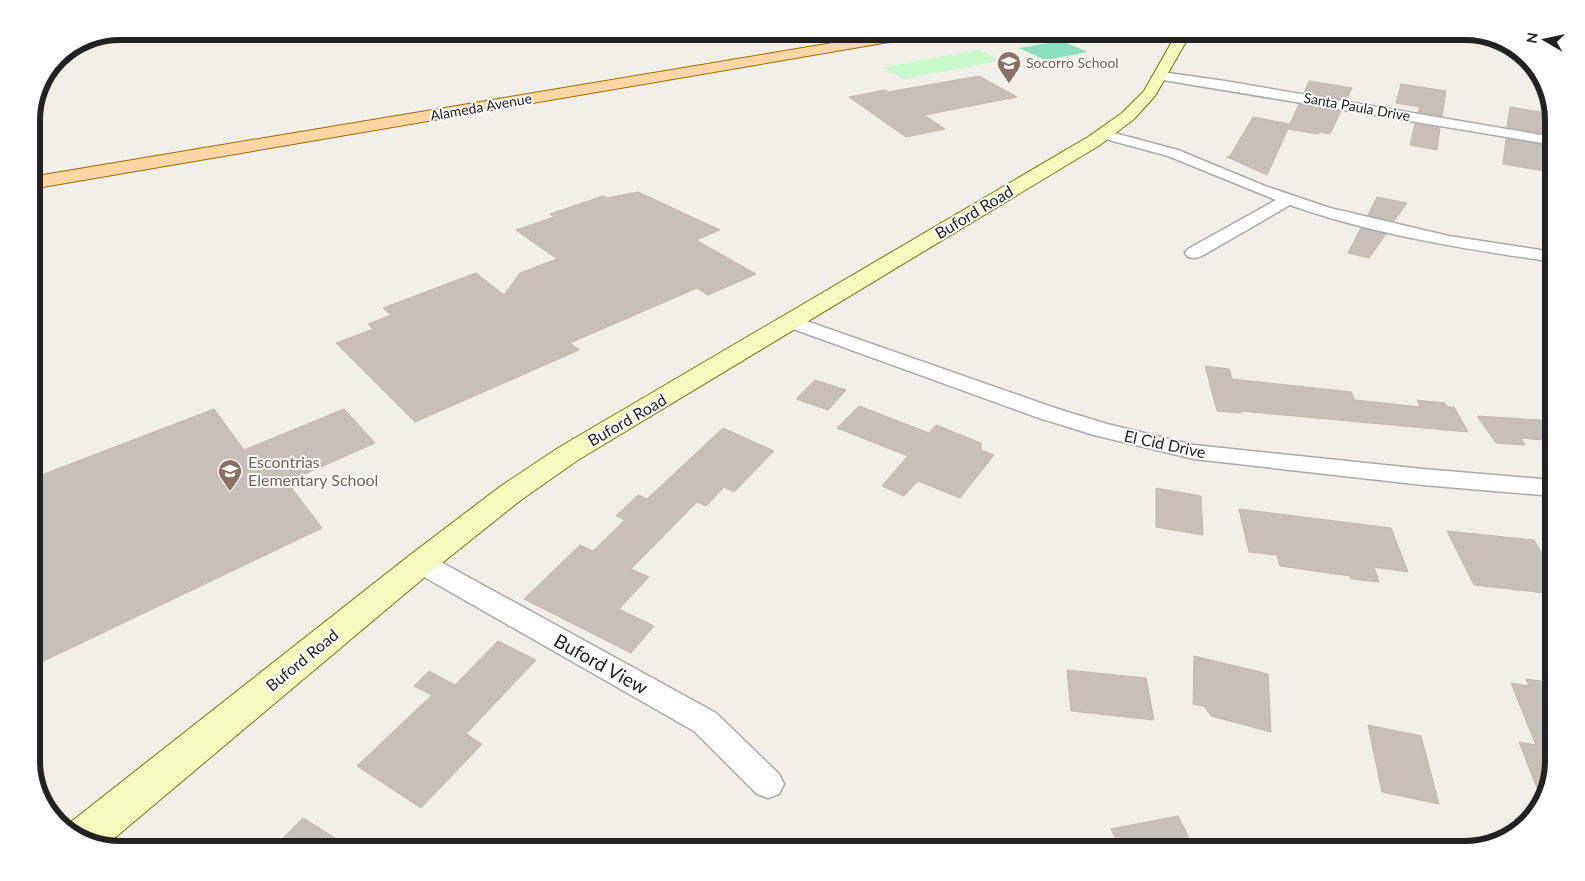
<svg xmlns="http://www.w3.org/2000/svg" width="1585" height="881" font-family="Lato,sans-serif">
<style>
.park{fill:#c8facc}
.pitch{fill:#88e0be}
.building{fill:#c7bfb8;stroke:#c4b6ab}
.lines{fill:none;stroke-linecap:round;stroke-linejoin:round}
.street-casing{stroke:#a9a9a9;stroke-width:3}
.secondary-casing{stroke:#707d05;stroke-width:2}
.primary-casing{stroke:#a06b00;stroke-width:2}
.street{fill:#fff;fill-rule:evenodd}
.secondary{fill:#f7fabf;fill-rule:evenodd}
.primary{fill:#fcd6a4;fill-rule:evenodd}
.labels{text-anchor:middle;stroke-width:4;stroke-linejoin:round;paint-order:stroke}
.far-education-label{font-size:14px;fill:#785e54;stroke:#fff;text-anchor:start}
.far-street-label{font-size:14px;fill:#222;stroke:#fff}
.street-label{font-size:16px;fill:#222;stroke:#fff}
.education-label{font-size:16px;fill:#785e54;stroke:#fff;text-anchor:start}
.near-street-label{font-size:19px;fill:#222;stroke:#fff}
.rim{fill:none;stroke:#222;stroke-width:6}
</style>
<rect width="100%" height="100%" fill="#f2efe9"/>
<path class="park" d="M 980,50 L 1001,61 L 903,79 L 883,67 Z"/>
<path class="pitch" d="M 1061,41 L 1088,52 L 1045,60 L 1019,48 Z"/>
<g class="building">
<path d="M 979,76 L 1017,97 L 924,115 L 945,129 L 906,137 L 849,97 L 885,90 L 888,92 Z"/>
<path d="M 1309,81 L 1352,88 L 1346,100 L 1304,93 Z"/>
<path d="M 1401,84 L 1446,91 L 1442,116 L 1418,112 L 1420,107 L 1396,103 Z"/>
<path d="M 1299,104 L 1341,111 L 1330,134 L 1320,132 L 1318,134 L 1288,129 L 1267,175 L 1227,157 L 1230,156 L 1253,117 L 1290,124 Z"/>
<path d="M 1510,107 L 1541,112 L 1544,133 L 1507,127 Z"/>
<path d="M 1415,124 L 1440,128 L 1437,150 L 1410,145 Z"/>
<path d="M 1506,139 L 1545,145 L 1549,172 L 1503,164 Z"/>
<path d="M 638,192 L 720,230 L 696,240 L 756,274 L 708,295 L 697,288 L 570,343 L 579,350 L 415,422 L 336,343 L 373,329 L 368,324 L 391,315 L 383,308 L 476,273 L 504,295 L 520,273 L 557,259 L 516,230 L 554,217 L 550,214 L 603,196 L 607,198 Z"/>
<path d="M 1377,197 L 1407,203 L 1394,221 L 1368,215 Z"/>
<path d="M 1361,228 L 1386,234 L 1369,258 L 1348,253 Z"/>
<path d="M 1205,366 L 1229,369 L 1232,379 L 1351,392 L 1355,400 L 1421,407 L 1417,400 L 1445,403 L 1447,407 L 1454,407 L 1468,432 L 1240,411 L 1241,413 L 1217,411 Z"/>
<path d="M 815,380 L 846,390 L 828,410 L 796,399 Z"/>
<path d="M 859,406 L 929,433 L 936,425 L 981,443 L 981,450 L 994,455 L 960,498 L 918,481 L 904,496 L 882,486 L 908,456 L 837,428 Z"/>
<path d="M 214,409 L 244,450 L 344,409 L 375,443 L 287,482 L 322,528 L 31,667 L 31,524 L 39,521 L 31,499 L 31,479 Z"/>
<path d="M 1477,416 L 1554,421 L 1554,441 L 1521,438 L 1525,445 L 1496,443 Z"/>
<path d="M 723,428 L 774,451 L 734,492 L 724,487 L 706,506 L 697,502 L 631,569 L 649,577 L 619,609 L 654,626 L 631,653 L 524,599 L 580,545 L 593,551 L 625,520 L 616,516 L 638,495 L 647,499 Z"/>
<path d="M 1156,488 L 1201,496 L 1203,535 L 1156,527 Z"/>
<path d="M 1239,509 L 1391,528 L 1408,572 L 1374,567 L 1379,582 L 1351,579 L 1350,576 L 1280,566 L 1277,555 L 1249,552 Z"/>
<path d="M 1447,531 L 1534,540 L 1554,574 L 1554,594 L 1474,585 Z"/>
<path d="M 498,641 L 536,660 L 466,734 L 482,744 L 421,808 L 357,766 L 432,695 L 414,686 L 429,671 L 455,685 Z"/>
<path d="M 1194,656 L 1268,674 L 1271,732 L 1211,716 L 1204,706 L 1193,704 Z"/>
<path d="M 1067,670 L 1146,678 L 1154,720 L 1071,711 Z"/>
<path d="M 1526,679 L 1554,683 L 1554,761 L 1543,803 L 1519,742 L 1536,745 L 1511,683 L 1529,686 Z"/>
<path d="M 1368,725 L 1421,736 L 1439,804 L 1382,792 Z"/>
<path d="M 1178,816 L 1195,850 L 1120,850 L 1111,829 Z"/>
<path d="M 303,818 L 354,850 L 271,850 Z"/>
</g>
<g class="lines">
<g class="street-casing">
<g id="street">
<path d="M 1161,72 L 1225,81 L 1554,137 L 1554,145 L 1157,79 L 1155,76 Z"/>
<path d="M 1103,130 L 1178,150 L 1265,186 L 1330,208 L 1449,236 L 1554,252 L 1554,262 C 1465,249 1375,235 1290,205 L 1200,257 L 1194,258 L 1188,257 L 1185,253 L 1188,249 L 1276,200 L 1168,156 L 1098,137 L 1096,134 Z"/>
<path d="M 792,316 L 1055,408 L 1107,424 L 1194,445 L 1423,469 L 1554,480 L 1554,496 L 1423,485 L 1194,459 L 1094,435 L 1039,418 L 785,326 L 782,322 L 785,318 Z"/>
<path d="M 421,554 L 430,556 L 716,713 L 779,774 L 784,784 L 779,794 L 768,798 L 757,794 L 694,731 L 412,570 L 408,563 L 412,556 Z"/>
</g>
</g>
<g class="secondary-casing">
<path id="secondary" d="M 1178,31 L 1192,31 L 1155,96 L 1134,119 L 1100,145 L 578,460 L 521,500 L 432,571 L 105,846 L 76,838 L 66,828 L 67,825 L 410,555 L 501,486 L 558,448 L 1088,137 L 1122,113 L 1144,91 Z"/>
</g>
<g class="primary-casing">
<path id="primary" d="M 904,31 L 937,31 L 930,35 L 31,189 L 31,177 Z"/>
</g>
<use href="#street" class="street"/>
<use href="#secondary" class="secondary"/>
<use href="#primary" class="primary"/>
</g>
<defs>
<g id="school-pin" transform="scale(1.25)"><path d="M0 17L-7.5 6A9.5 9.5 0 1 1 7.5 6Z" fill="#8d6e63" stroke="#fff"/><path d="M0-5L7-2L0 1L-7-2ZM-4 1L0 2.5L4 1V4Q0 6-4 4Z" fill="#fff"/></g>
</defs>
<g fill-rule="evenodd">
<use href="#school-pin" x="1009" y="63"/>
<use href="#school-pin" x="230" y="471"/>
</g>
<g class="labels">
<g class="far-education-label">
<text x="1026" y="68">Socorro School</text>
</g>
<g class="far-street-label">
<text transform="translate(481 107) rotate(-10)" y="5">Alameda Avenue</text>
<text transform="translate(1357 107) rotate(10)" y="5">Santa Paula Drive</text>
</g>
<g class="street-label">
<text transform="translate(974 212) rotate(-31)" y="6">Buford Road</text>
<text transform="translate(627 420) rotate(-30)" y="6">Buford Road</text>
<text transform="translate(1165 444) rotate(12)" y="6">El Cid Drive</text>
<text transform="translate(302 660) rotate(-39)" y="6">Buford Road</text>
</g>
<g class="education-label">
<text x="248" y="468">Escontrias<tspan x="248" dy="18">Elementary School</tspan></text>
</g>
<g class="near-street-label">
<text transform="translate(601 664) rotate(29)" y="7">Buford View</text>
</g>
</g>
<path d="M0 0H1585V881H0ZM120 40H1465A80 80 0 0 1 1545 120V761A80 80 0 0 1 1465 841H120A80 80 0 0 1 40 761V120A80 80 0 0 1 120 40Z" fill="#fff" fill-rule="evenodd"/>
<path class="rim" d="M120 40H1465A80 80 0 0 1 1545 120V761A80 80 0 0 1 1465 841H120A80 80 0 0 1 40 761V120A80 80 0 0 1 120 40Z"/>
<g transform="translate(1545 40) rotate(279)" stroke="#ffffff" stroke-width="4" paint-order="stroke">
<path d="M0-4L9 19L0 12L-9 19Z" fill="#222222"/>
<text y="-8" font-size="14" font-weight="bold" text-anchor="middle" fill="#222222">N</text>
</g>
</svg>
